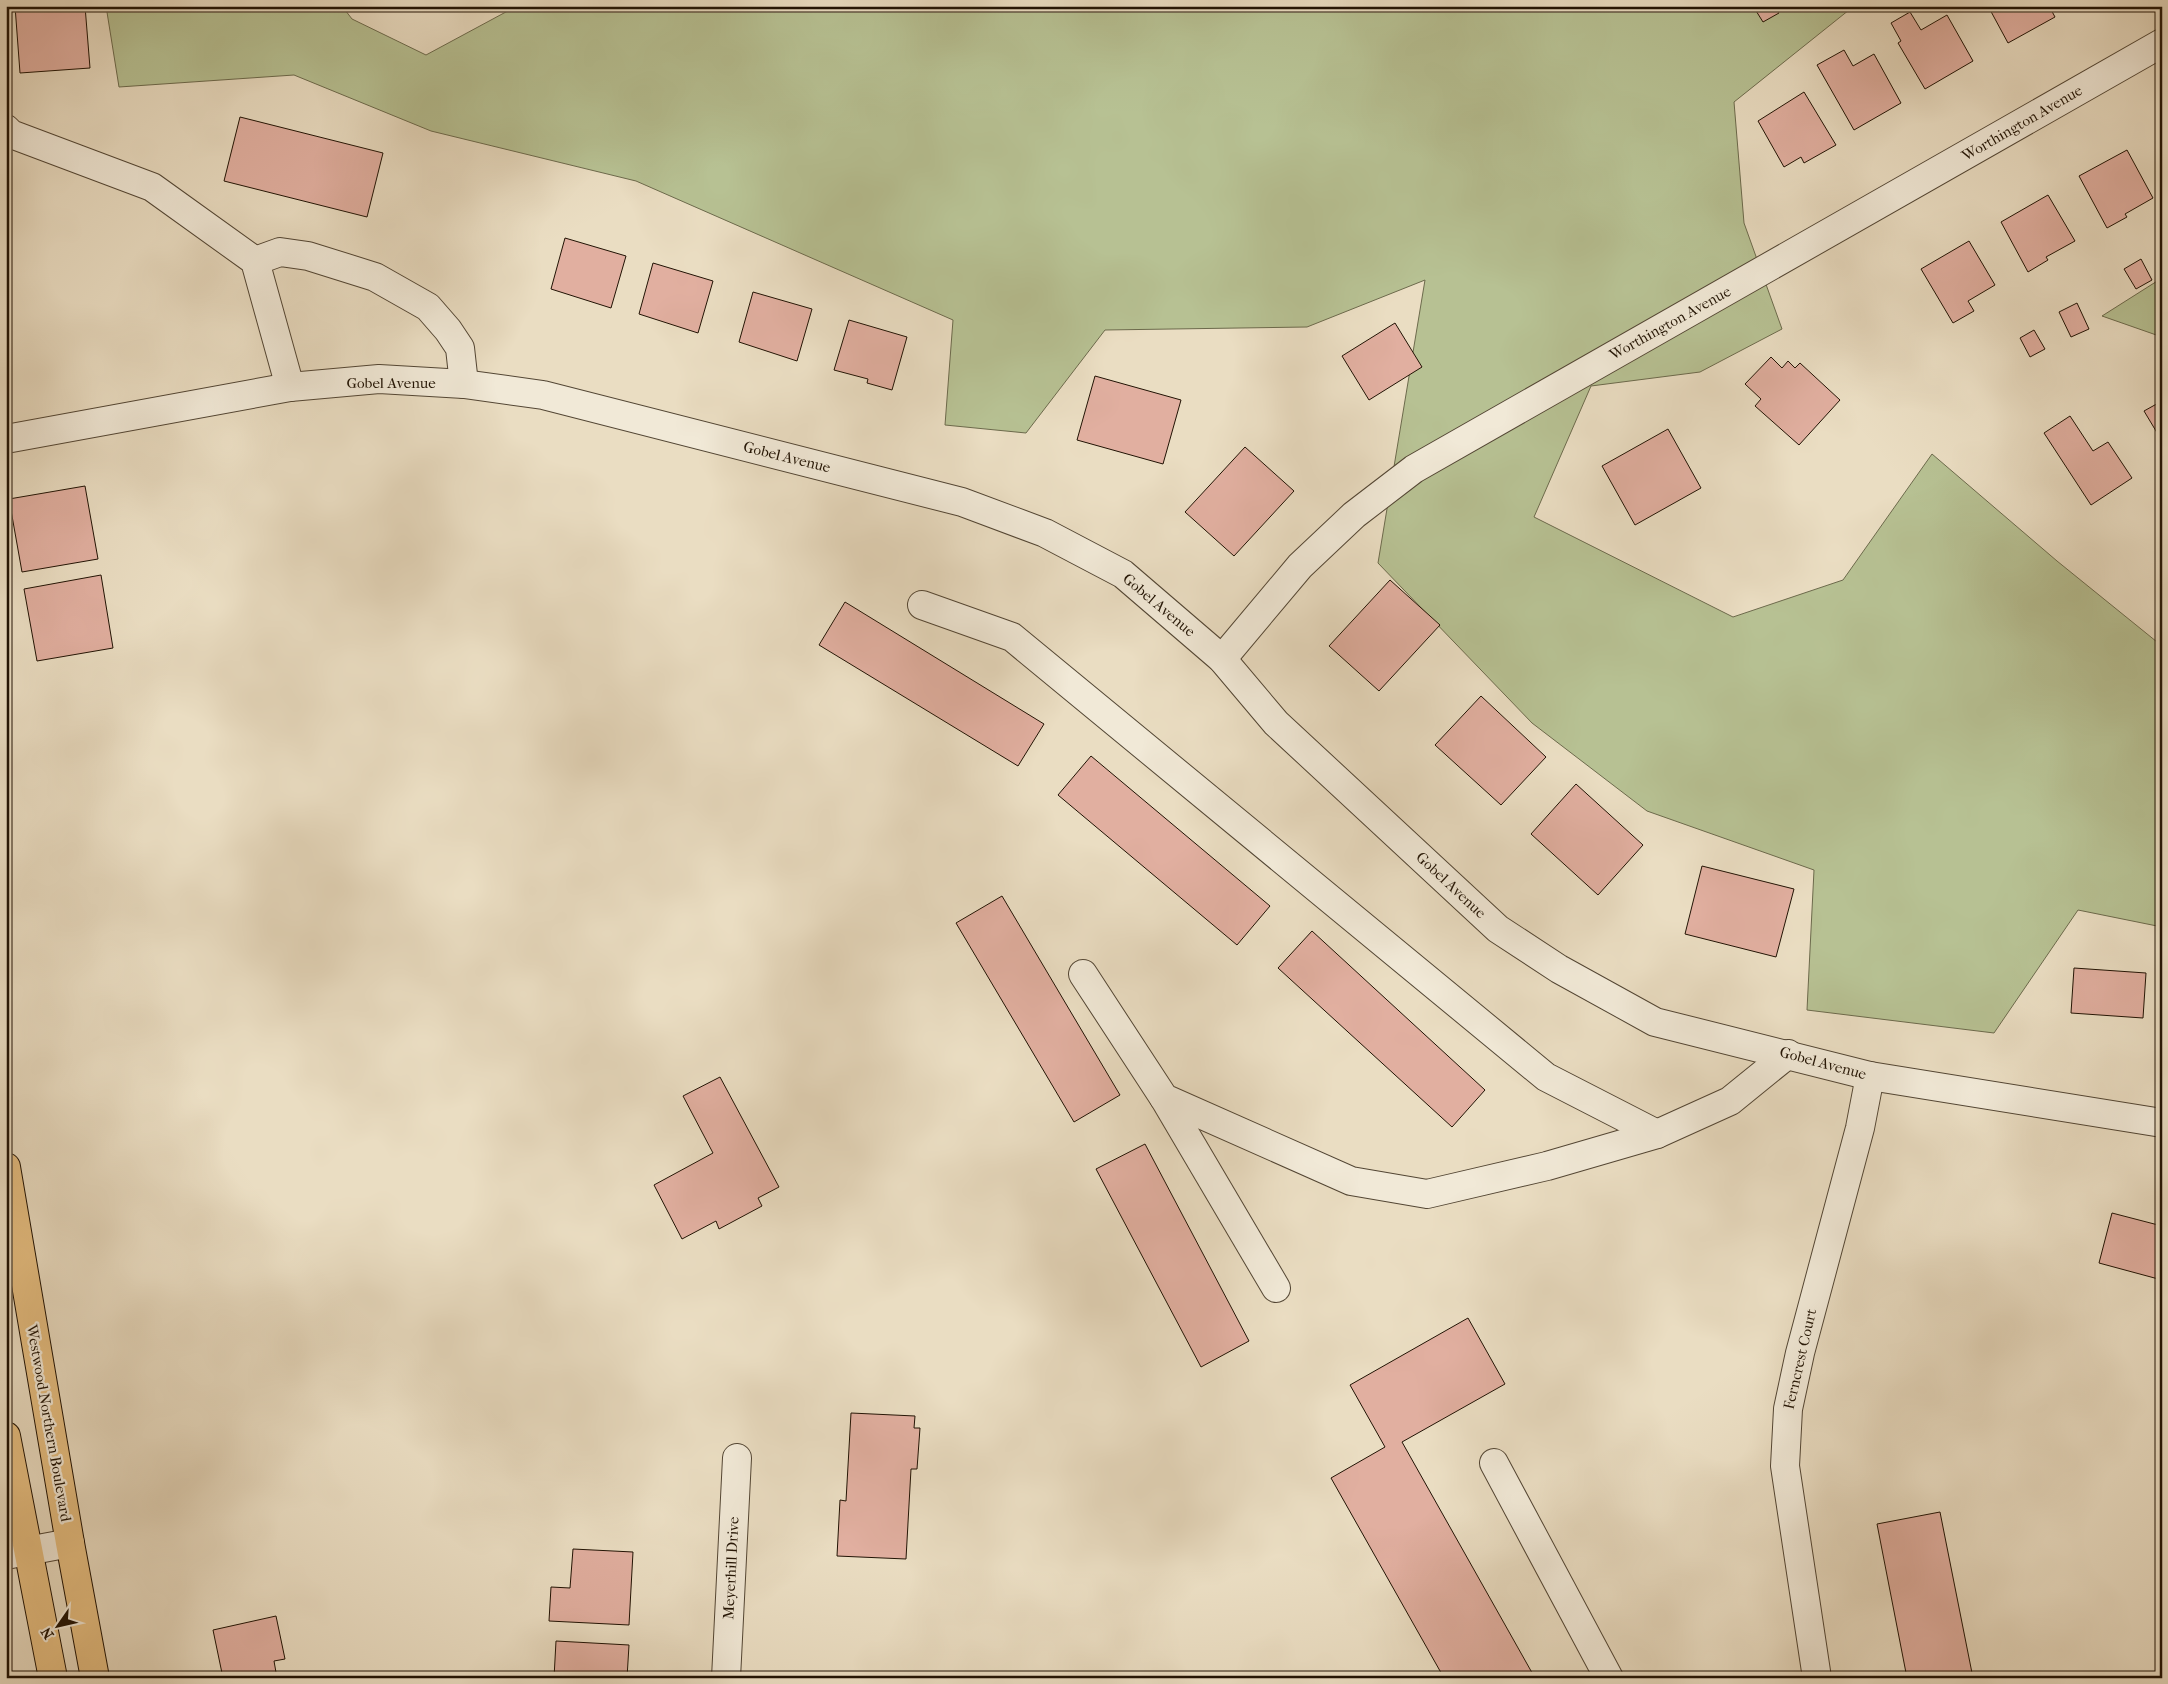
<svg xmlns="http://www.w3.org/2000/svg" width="2168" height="1684" font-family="'IM FELL French Canon',serif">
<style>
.green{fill:#b7c193;stroke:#6c6a4c}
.building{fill:#e1afa0;stroke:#211304}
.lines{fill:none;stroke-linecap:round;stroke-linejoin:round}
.minor-casing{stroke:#534634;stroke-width:30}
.major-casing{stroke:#211304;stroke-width:30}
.minor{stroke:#f1e9d7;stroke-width:28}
.major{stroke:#e5be81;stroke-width:28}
.labels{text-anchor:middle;stroke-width:4.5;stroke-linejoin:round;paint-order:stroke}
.street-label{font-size:15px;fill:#211304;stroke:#f1e9d7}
</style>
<rect width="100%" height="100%" fill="#eaddc2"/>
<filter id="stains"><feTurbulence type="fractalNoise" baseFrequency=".004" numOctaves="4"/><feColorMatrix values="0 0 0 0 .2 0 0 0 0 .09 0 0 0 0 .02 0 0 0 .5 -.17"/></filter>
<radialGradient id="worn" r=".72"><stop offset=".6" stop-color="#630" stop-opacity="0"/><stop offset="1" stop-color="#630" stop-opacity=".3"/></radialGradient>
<g class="green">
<path d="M 106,6 L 342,6 L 352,19 L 426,55 L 517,6 L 1854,6 L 1734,102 L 1744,223 L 1782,329 L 1700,372 L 1591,386 L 1534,517 L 1733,617 L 1843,580 L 1932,454 L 2057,561 L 2162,646 L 2162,927 L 2078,910 L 1994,1033 L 1807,1010 L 1814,870 L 1647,811 L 1532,723 L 1378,563 L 1425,280 L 1307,327 L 1105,330 L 1026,433 L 945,425 L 953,320 L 636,181 L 431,131 L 294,75 L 119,87 Z"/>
<path d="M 2162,278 L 2162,337 L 2102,316 Z"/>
</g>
<g class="building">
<path d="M 15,6 L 85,6 L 90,68 L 20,73 Z"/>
<path d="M 1753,6 L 1775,6 L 1779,13 L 1763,22 Z"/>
<path d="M 1988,6 L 2049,6 L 2055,17 L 2008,43 Z"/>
<path d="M 1910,12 L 1921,30 L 1947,15 L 1973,61 L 1925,89 L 1898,43 L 1901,41 L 1891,23 Z"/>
<path d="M 1844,50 L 1853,66 L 1874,54 L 1901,103 L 1854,130 L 1817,65 Z"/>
<path d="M 1804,92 L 1836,145 L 1804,163 L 1801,157 L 1784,167 L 1758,121 Z"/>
<path d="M 240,117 L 383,153 L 367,217 L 224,181 Z"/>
<path d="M 2127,150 L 2153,198 L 2125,214 L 2127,217 L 2107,228 L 2079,176 Z"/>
<path d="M 2048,195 L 2075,241 L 2046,257 L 2048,260 L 2028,272 L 2001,222 Z"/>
<path d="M 565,238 L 626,256 L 611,308 L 551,289 Z"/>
<path d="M 1969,241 L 1995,285 L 1968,301 L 1974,311 L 1953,323 L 1921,269 Z"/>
<path d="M 2141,259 L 2152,280 L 2136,289 L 2124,269 Z"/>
<path d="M 653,263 L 713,281 L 698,333 L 639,314 Z"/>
<path d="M 753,292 L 812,309 L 797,361 L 739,342 Z"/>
<path d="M 2077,303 L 2089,329 L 2071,337 L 2059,312 Z"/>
<path d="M 849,320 L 907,337 L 892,390 L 867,383 L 868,379 L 834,370 Z"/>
<path d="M 1395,323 L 1422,367 L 1369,400 L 1342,356 Z"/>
<path d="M 2034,330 L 2045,349 L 2030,357 L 2020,338 Z"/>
<path d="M 1771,357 L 1782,368 L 1788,361 L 1795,368 L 1800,363 L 1840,400 L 1799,445 L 1755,406 L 1761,399 L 1745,384 Z"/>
<path d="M 1095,376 L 1181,400 L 1163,464 L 1077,440 Z"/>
<path d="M 2162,401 L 2162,441 L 2144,411 Z"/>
<path d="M 2070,416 L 2093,451 L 2108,442 L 2132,478 L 2091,505 L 2044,433 Z"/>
<path d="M 1668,429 L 1701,488 L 1635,525 L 1602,466 Z"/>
<path d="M 1245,447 L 1294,491 L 1234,556 L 1185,512 Z"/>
<path d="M 85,486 L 98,559 L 22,572 L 9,499 Z"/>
<path d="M 101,575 L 113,648 L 37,661 L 24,589 Z"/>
<path d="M 1390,580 L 1440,625 L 1379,691 L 1329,646 Z"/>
<path d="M 845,602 L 1044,724 L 1018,766 L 819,645 Z"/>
<path d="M 1481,696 L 1546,757 L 1501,805 L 1435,745 Z"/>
<path d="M 1091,756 L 1270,906 L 1237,945 L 1058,795 Z"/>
<path d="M 1576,784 L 1643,845 L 1598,895 L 1531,834 Z"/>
<path d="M 1702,866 L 1794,889 L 1776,957 L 1685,934 Z"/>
<path d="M 1002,896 L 1120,1095 L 1074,1122 L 956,923 Z"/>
<path d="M 1312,931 L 1485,1090 L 1452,1127 L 1278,968 Z"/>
<path d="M 2074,968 L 2146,973 L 2143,1018 L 2071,1013 Z"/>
<path d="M 720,1077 L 779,1187 L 758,1198 L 762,1206 L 719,1229 L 716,1221 L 682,1239 L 654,1185 L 713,1153 L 683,1096 Z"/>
<path d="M 1145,1144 L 1249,1341 L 1201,1367 L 1096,1169 Z"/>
<path d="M 2112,1213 L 2162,1226 L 2162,1280 L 2099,1263 Z"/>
<path d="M 1468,1318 L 1505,1384 L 1402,1442 L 1535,1678 L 1444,1678 L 1331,1478 L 1385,1447 L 1350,1385 Z"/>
<path d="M 851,1413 L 915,1416 L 914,1428 L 920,1428 L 917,1469 L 911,1469 L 906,1559 L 837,1556 L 840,1500 L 846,1501 Z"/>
<path d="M 1940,1512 L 1973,1678 L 1907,1678 L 1877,1524 Z"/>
<path d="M 573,1549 L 633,1552 L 629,1625 L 549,1621 L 551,1587 L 570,1588 Z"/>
<path d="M 276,1616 L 285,1659 L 274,1661 L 277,1678 L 223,1678 L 213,1630 Z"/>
<path d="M 2159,1637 L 2162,1638 L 2162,1678 L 2159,1678 Z"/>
<path d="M 556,1641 L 629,1645 L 627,1678 L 554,1678 Z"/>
</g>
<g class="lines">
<g class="minor-casing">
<g id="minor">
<path d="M 6,129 L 11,134 L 152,187 L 255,261 L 290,387"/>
<path d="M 255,261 L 280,252 L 308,256 L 375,277 L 428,307 L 448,330 L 460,348 L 464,384"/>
<path d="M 6,439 L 290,387 L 379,379 L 464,384 L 543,395 L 962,502 L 1045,533 L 1123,574 L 1222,659 L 1276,723 L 1498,929 L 1559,969 L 1655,1022 L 1870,1076 L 2162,1123"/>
<path d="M 922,605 L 1012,637 L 1546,1077 L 1657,1134"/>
<path d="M 1222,659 L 1300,566 L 1354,515 L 1414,469 L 2162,43"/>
<path d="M 1083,974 L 1164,1098 L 1351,1181 L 1427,1194 L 1547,1166 L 1657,1134 L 1730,1101 L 1788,1054"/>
<path d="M 1164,1098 L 1276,1288"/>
<path d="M 1494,1463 L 1609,1678"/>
<path d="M 6,1555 L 70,1543"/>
<path d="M 726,1678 L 737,1458"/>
<path d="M 1817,1678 L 1785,1466 L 1788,1409 L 1800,1353 L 1860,1128 L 1870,1076"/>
</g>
</g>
<g class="major-casing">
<g id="major">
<path d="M 6,1167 L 70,1543 L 95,1678"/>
<path d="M 6,1436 L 53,1678"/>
</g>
</g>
<use href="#minor" class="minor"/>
<use href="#major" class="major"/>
</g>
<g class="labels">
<g class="street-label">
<text transform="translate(2022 123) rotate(-30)" y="5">Worthington Avenue</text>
<text transform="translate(1670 323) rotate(-29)" y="5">Worthington Avenue</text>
<text x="391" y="388">Gobel Avenue</text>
<text transform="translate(787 457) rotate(14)" y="5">Gobel Avenue</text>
<text transform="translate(1159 605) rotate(40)" y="5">Gobel Avenue</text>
<text transform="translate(1451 885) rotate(43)" y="5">Gobel Avenue</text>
<text transform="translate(1823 1063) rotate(15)" y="5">Gobel Avenue</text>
<text transform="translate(1800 1359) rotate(-77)" y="5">Ferncrest Court</text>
<text transform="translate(49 1423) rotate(80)" y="5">Westwood Northern Boulevard</text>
<text transform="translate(731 1568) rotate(-87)" y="5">Meyerhill Drive</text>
</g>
</g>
<rect width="2168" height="1684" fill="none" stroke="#eaddc2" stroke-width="25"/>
<rect x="8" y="8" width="2153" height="1669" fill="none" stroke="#211304" stroke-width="2.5"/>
<rect x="12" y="12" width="2143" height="1659" fill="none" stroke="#211304"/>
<g transform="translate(58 1626) rotate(236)" stroke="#f1e9d7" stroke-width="4" paint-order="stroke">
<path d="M0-4L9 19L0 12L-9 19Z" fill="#211304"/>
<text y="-8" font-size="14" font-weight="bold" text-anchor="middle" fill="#211304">N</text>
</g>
<rect width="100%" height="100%" filter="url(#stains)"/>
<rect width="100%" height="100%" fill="url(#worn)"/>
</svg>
